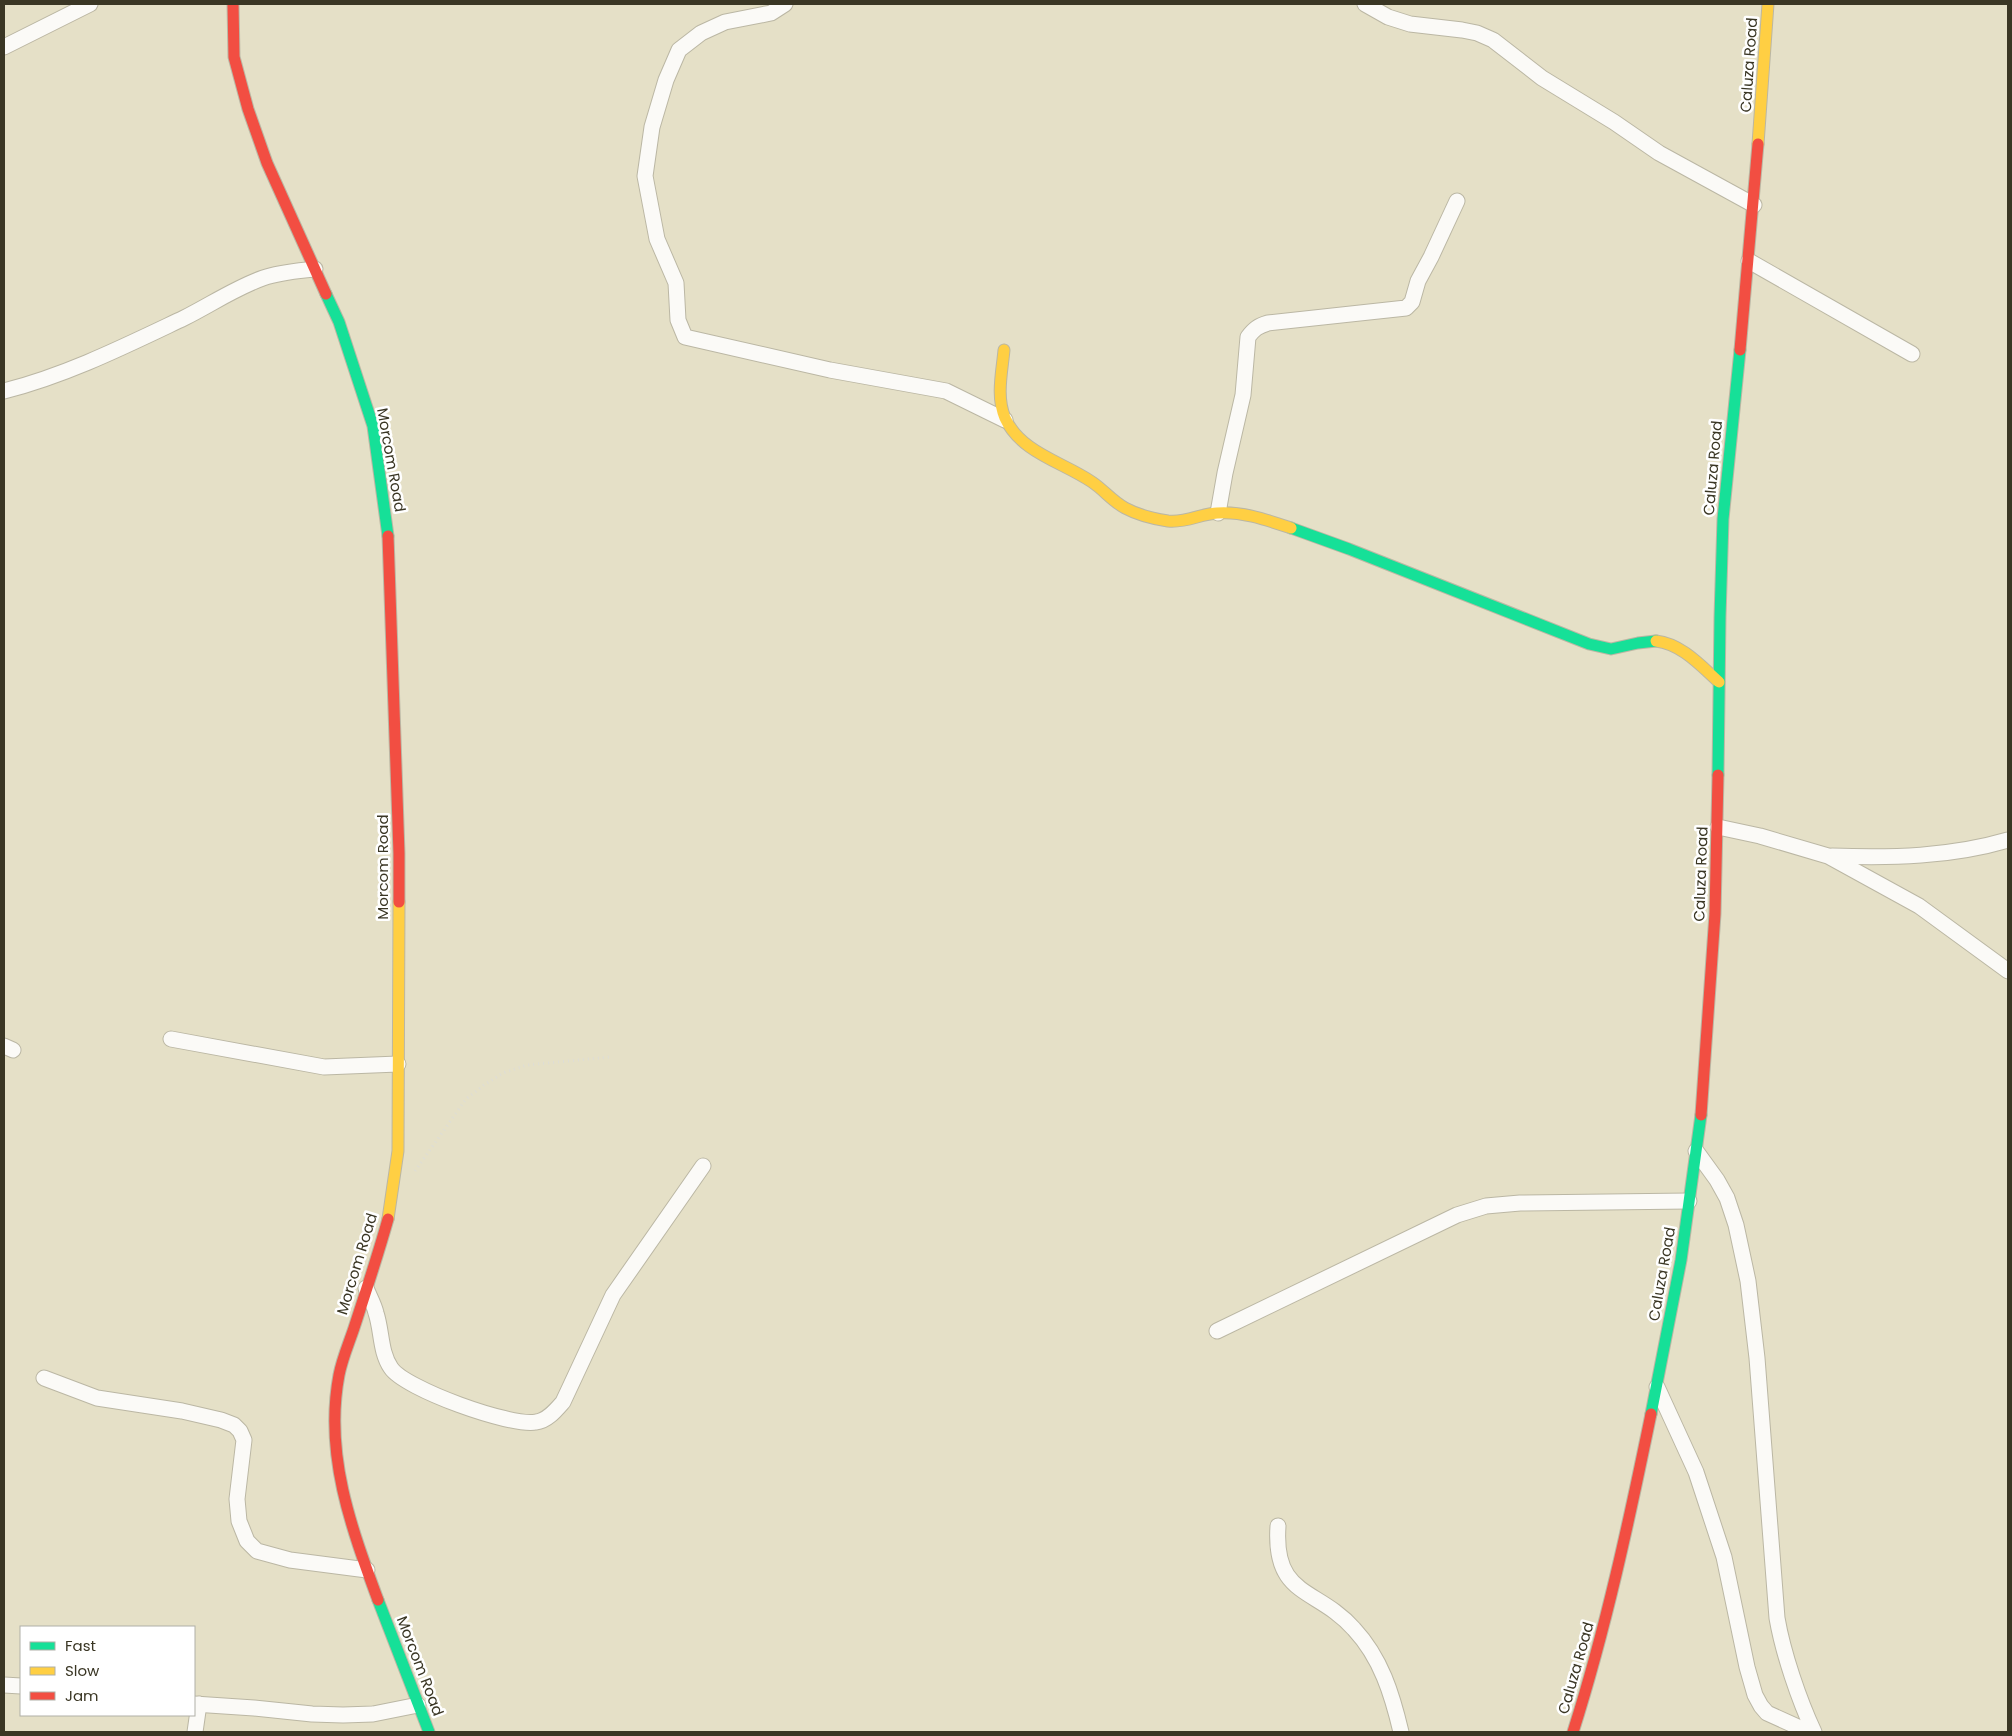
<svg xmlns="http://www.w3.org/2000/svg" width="2012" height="1736" font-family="Poppins,sans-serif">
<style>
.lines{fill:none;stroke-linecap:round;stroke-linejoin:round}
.street-casing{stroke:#bbb7a4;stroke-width:17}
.fast-casing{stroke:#bbb7a4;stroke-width:13}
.slow-casing{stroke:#bbb7a4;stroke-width:13}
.jam-casing{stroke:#bbb7a4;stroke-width:13}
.path{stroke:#deddd5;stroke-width:3;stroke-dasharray:1 4;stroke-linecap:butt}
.street{stroke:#fbfaf7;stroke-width:15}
.fast{stroke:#16e098;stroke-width:11}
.slow{stroke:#ffcf43;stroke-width:11}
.jam{stroke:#f24e42;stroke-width:11}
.labels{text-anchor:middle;stroke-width:5;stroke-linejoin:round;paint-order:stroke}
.street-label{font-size:15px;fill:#3a3624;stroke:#fff}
</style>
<rect width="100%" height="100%" fill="#e5e0c7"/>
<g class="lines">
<g class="street-casing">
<g id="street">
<path d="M 785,4 L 771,13 L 725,22 L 701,33 L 679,50 L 666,80 L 652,127 L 645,176 L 657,239 L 676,283 L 678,320 L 685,337 L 830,370 L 946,391 L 1005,420"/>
<path d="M 1365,4 L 1388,17 L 1410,24 L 1462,30 L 1477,33 L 1493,40 L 1542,78 L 1614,122 L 1659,153 L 1754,205"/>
<path d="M 4,47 L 90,4"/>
<path d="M 1749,261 L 1912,354"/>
<path d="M 4,391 C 67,375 125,346 184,318 C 210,305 235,288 263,278 C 280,272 297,271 315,269"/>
<path d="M 1218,513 L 1225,473 L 1243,395 L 1248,337 C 1254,329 1258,326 1268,323 L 1406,308 L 1412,302 L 1418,281 L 1431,257 L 1457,201"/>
<path d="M 1718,827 L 1760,836 L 1828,856 L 1919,906 L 2008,971"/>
<path d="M 1832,856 C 1892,858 1950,857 2008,840"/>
<path d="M 171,1039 L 324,1067 L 398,1064"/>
<path d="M 4,1046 L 13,1050"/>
<path d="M 1696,1151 L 1717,1180 L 1727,1198 L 1736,1225 L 1748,1281 L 1757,1358 L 1777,1618 C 1783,1653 1799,1700 1814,1732"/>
<path d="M 366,1288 C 369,1296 374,1304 376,1313 C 382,1331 380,1352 391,1368 C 405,1389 511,1427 536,1422 C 547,1421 556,1410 563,1402 L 613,1295 L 703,1166"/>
<path d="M 1217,1331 L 1457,1215 L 1486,1206 L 1520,1203 L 1689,1201"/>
<path d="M 44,1378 L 97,1398 L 182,1411 L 221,1420 L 234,1425 L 240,1431 L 244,1440 L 237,1499 L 239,1521 L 247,1541 L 257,1551 L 290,1560 L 367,1570"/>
<path d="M 1657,1387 L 1696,1472 L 1724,1557 L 1747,1667 L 1755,1695 L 1761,1706 L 1767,1713 L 1809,1732"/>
<path d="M 1278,1526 C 1273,1598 1317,1587 1354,1629 C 1381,1658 1392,1694 1401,1732"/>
<path d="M 4,1685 L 21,1686"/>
<path d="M 194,1704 L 254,1708 L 312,1714 L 343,1715 L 373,1714 L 418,1705"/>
<path d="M 195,1732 L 199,1704"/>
</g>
</g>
<g class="fast-casing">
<g id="fast">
<path d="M 326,294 L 339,322 L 373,426 L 388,536"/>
<path d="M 1291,528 L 1349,549 L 1589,644 L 1611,649 L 1638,643 L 1656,641"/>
<path d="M 1718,775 L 1720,617 L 1723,519 L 1740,350"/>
<path d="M 1651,1414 L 1681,1260 L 1701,1115"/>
<path d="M 378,1600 L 429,1732"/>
</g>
</g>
<g class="slow-casing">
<g id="slow">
<path d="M 1758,144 L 1768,4"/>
<path d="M 1004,350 C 1002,372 996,397 1005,418 C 1021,453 1063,462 1092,482 C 1104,490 1112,501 1125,508 C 1138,515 1154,519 1168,521 C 1186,523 1200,514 1217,513 C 1242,511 1267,520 1291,528"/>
<path d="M 1656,641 C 1682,644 1701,666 1719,682"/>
<path d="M 388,1219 L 398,1151 L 399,902"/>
</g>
</g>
<g class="jam-casing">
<g id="jam">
<path d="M 233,4 L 234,57 L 248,109 L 267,163 L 326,294"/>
<path d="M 1740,350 L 1758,144"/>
<path d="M 388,536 L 399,853 L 399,902"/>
<path d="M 1701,1115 L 1715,914 L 1718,775"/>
<path d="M 378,1600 C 351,1527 324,1454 339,1375 C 342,1359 349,1343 354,1328 C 366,1291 378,1255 388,1219"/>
<path d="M 1573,1732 C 1606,1628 1629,1521 1651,1414"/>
</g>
</g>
<path class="path" d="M 415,1171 L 466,1099 L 484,1085 L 503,1073 L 527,1065 L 610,1057"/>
<use href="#street" class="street"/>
<use href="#fast" class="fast"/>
<use href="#slow" class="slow"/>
<use href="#jam" class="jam"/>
</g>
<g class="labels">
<g class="street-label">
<text transform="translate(1749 65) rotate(-86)" y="5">Caluza Road</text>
<text transform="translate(391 460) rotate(80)" y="5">Morcom Road</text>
<text transform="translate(1713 468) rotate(-85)" y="5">Caluza Road</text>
<text transform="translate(383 867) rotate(-90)" y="5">Morcom Road</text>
<text transform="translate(1701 874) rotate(-88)" y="5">Caluza Road</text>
<text transform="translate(357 1264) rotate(-73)" y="5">Morcom Road</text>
<text transform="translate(1662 1274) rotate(-80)" y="5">Caluza Road</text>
<text transform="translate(420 1666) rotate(69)" y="5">Morcom Road</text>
<text transform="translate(1576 1668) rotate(-74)" y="5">Caluza Road</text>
</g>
</g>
<rect width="2012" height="1736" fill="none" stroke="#3a3624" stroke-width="10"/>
<rect x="20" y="1626" width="175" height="90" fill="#ffffff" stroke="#b0afa7"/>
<rect x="30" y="1642" width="25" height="8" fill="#16e098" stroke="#b0afa7"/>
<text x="65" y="1651" font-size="15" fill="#3a3624">Fast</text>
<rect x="30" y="1667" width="25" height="8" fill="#ffcf43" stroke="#b0afa7"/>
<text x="65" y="1676" font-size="15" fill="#3a3624">Slow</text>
<rect x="30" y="1692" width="25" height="8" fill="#f24e42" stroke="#b0afa7"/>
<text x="65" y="1701" font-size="15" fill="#3a3624">Jam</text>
</svg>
